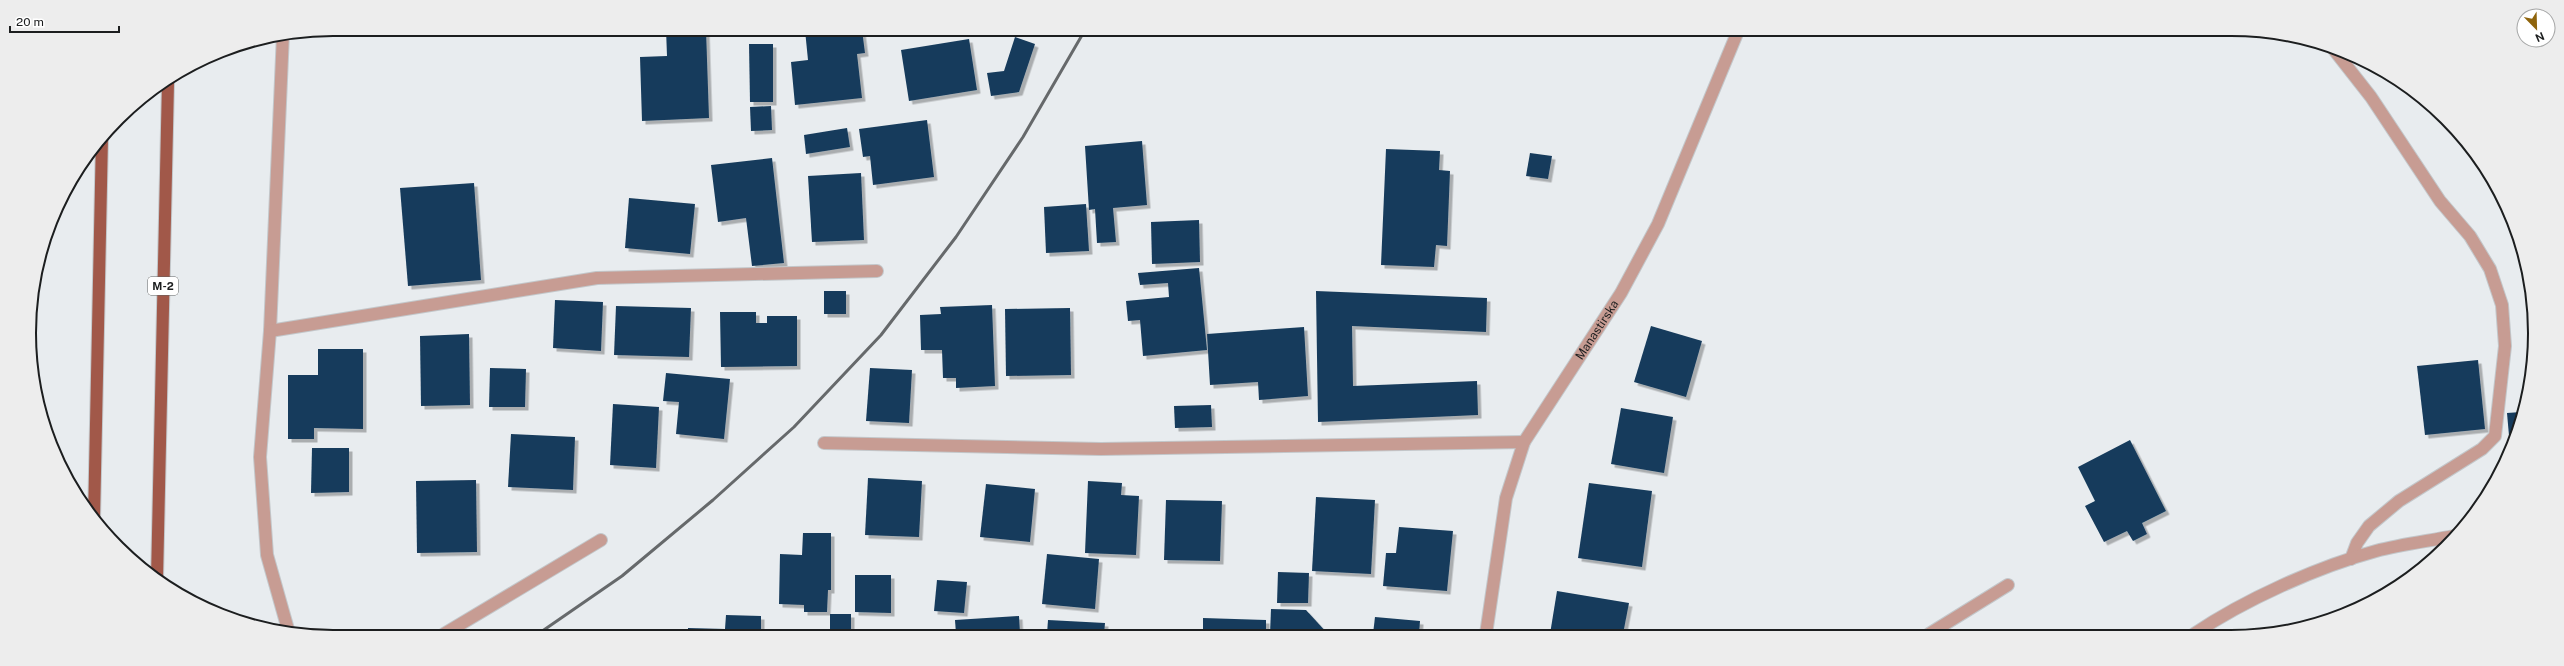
<svg xmlns="http://www.w3.org/2000/svg" width="2564" height="666" font-family="'Public Sans',sans-serif">
<style>
.building{fill:#163b5b;filter:url(#shadow)}
.lines{fill:none;stroke-linecap:round;stroke-linejoin:round}
.minor-casing{stroke:#c3c7ca;stroke-width:14}
.major-casing{stroke:#c3c7ca;stroke-width:14}
.minor{stroke:#c79c93;stroke-width:12}
.major{stroke:#a15849;stroke-width:12}
.rail{stroke:#66696b;stroke-width:3}
.labels{text-anchor:middle;stroke-width:4;stroke-linejoin:round;paint-order:stroke}
.shield{fill:#fff;stroke:#606262;stroke-width:1}
.shield-label{font-size:11px;font-weight:bold;fill:#1c1e1f}
.street-label{font-size:12px;fill:#1c1e1f;stroke:#fff}
.rim{fill:none;stroke:#1c1e1f;stroke-width:2}
</style>
<defs>
<filter id="shadow"><feDropShadow dx="3.5" dy="3.5" stdDeviation="0" flood-color="#0004"/></filter>
</defs>
<rect width="100%" height="100%" fill="#e8ecef"/>
<g class="building">
<path d="M 666,29 L 706,30 L 709,118 L 642,121 L 640,57 L 667,56 Z"/>
<path d="M 805,30 L 862,30 L 865,53 L 857,54 L 862,98 L 795,105 L 791,62 L 808,60 Z"/>
<path d="M 1015,37 L 1035,44 L 1019,92 L 991,96 L 987,73 L 1004,71 Z"/>
<path d="M 969,39 L 977,90 L 909,101 L 901,50 Z"/>
<path d="M 749,44 L 773,44 L 773,102 L 750,102 Z"/>
<path d="M 771,106 L 772,130 L 751,131 L 750,107 Z"/>
<path d="M 927,120 L 934,177 L 873,185 L 870,156 L 863,157 L 859,129 Z"/>
<path d="M 847,128 L 850,147 L 806,154 L 804,135 Z"/>
<path d="M 1142,141 L 1147,205 L 1113,208 L 1116,242 L 1097,243 L 1095,209 L 1089,210 L 1085,146 Z"/>
<path d="M 1386,149 L 1440,151 L 1439,170 L 1450,171 L 1447,246 L 1436,245 L 1434,267 L 1381,265 Z"/>
<path d="M 1530,153 L 1552,156 L 1548,179 L 1526,176 Z"/>
<path d="M 772,158 L 784,263 L 752,266 L 746,218 L 718,222 L 711,165 Z"/>
<path d="M 861,173 L 864,240 L 812,242 L 808,176 Z"/>
<path d="M 474,183 L 481,280 L 408,286 L 400,188 Z"/>
<path d="M 629,198 L 695,204 L 690,254 L 625,248 Z"/>
<path d="M 1086,204 L 1089,251 L 1046,253 L 1044,207 Z"/>
<path d="M 1199,220 L 1200,262 L 1152,264 L 1151,222 Z"/>
<path d="M 1199,268 L 1207,350 L 1143,356 L 1140,320 L 1128,321 L 1126,301 L 1169,297 L 1168,283 L 1140,285 L 1138,273 Z"/>
<rect x="824" y="291" width="22" height="23"/>
<path d="M 1316,291 L 1487,298 L 1486,332 L 1352,326 L 1353,386 L 1477,381 L 1478,415 L 1318,422 Z"/>
<path d="M 555,300 L 603,302 L 601,351 L 553,348 Z"/>
<path d="M 992,305 L 995,386 L 956,388 L 956,378 L 943,378 L 942,350 L 921,350 L 920,315 L 941,314 L 940,307 Z"/>
<path d="M 616,306 L 691,308 L 689,357 L 614,355 Z"/>
<path d="M 1070,308 L 1071,375 L 1006,376 L 1005,309 Z"/>
<path d="M 720,312 L 756,312 L 756,323 L 767,323 L 767,316 L 797,316 L 797,366 L 721,367 Z"/>
<path d="M 1651,326 L 1702,341 L 1686,397 L 1634,382 Z"/>
<path d="M 1304,327 L 1308,396 L 1259,400 L 1258,382 L 1210,385 L 1207,334 Z"/>
<path d="M 469,334 L 470,405 L 421,406 L 420,336 Z"/>
<path d="M 318,349 L 363,349 L 363,429 L 314,428 L 314,439 L 288,439 L 288,375 L 318,375 Z"/>
<path d="M 2478,360 L 2485,429 L 2425,435 L 2417,366 Z"/>
<path d="M 490,368 L 526,369 L 525,407 L 489,407 Z"/>
<path d="M 870,368 L 912,370 L 909,423 L 866,421 Z"/>
<path d="M 666,373 L 730,379 L 724,439 L 676,434 L 679,402 L 663,401 Z"/>
<path d="M 613,404 L 659,407 L 656,468 L 610,465 Z"/>
<path d="M 1211,405 L 1212,427 L 1175,428 L 1174,406 Z"/>
<path d="M 1621,408 L 1673,417 L 1664,473 L 1611,464 Z"/>
<path d="M 2521,412 L 2510,447 L 2507,413 Z"/>
<path d="M 511,434 L 575,437 L 573,490 L 508,487 Z"/>
<path d="M 2130,440 L 2166,511 L 2142,523 L 2147,534 L 2133,541 L 2127,531 L 2104,542 L 2085,506 L 2095,501 L 2078,467 Z"/>
<path d="M 312,448 L 349,448 L 349,492 L 311,493 Z"/>
<path d="M 868,478 L 922,481 L 919,537 L 865,535 Z"/>
<path d="M 476,480 L 477,552 L 417,553 L 416,481 Z"/>
<path d="M 1088,481 L 1122,483 L 1121,495 L 1139,496 L 1136,555 L 1085,553 Z"/>
<path d="M 1589,483 L 1652,491 L 1642,567 L 1578,558 Z"/>
<path d="M 986,484 L 1035,489 L 1030,542 L 980,537 Z"/>
<path d="M 1316,497 L 1375,500 L 1371,574 L 1312,571 Z"/>
<path d="M 1166,500 L 1222,501 L 1220,561 L 1164,560 Z"/>
<path d="M 1399,527 L 1453,531 L 1447,591 L 1383,586 L 1386,553 L 1396,553 Z"/>
<path d="M 803,533 L 831,533 L 831,590 L 828,590 L 827,612 L 804,612 L 804,605 L 779,604 L 780,554 L 802,555 Z"/>
<path d="M 1047,554 L 1099,559 L 1095,609 L 1042,604 Z"/>
<path d="M 1278,572 L 1309,573 L 1308,603 L 1277,603 Z"/>
<path d="M 855,575 L 891,575 L 891,613 L 855,612 Z"/>
<path d="M 937,580 L 967,582 L 964,613 L 934,611 Z"/>
<path d="M 1557,591 L 1629,603 L 1623,634 L 1550,634 Z"/>
<path d="M 1271,609 L 1306,610 L 1328,634 L 1270,634 Z"/>
<path d="M 830,614 L 851,614 L 851,632 L 830,631 Z"/>
<path d="M 726,615 L 761,616 L 761,634 L 688,634 L 688,628 L 725,629 Z"/>
<path d="M 1019,616 L 1020,634 L 956,634 L 955,620 Z"/>
<path d="M 1375,617 L 1420,621 L 1419,634 L 1373,634 Z"/>
<path d="M 1203,618 L 1266,620 L 1266,634 L 1203,634 Z"/>
<path d="M 1048,620 L 1105,623 L 1104,634 L 1047,634 Z"/>
</g>
<g class="lines">
<g class="minor-casing">
<g id="minor">
<path d="M 283,34 L 270,331 L 260,457 L 267,555 L 289,633"/>
<path d="M 2331,46 L 2371,97 L 2440,201 L 2470,236 L 2490,269 L 2502,305 L 2505,346 L 2495,436 L 2482,449 L 2399,501 L 2369,526 L 2357,543 L 2351,559"/>
<path d="M 270,331 L 597,278 L 877,271"/>
<path d="M 824,443 L 1101,449 L 1524,442"/>
<path d="M 444,634 L 601,540"/>
<path id="s1" d="M 1486,634 L 1506,498 L 1524,442 L 1621,293 L 1658,224 L 1738,31"/>
<path d="M 1929,634 L 2008,585"/>
<path d="M 2194,634 C 2244,600 2317,567 2376,551 C 2402,544 2429,541 2454,536"/>
</g>
</g>
<g class="major-casing">
<g id="major">
<path d="M 94,520 L 102,137"/>
<path d="M 157,579 L 168,83"/>
</g>
</g>
<use href="#minor" class="minor"/>
<use href="#major" class="major"/>
<path class="rail" d="M 538,634 L 622,576 L 713,500 L 794,427 L 881,335 L 956,237 L 1023,137 L 1085,30"/>
</g>
<g class="labels">
<rect class="shield" x="148" y="277" width="30" height="18" rx="3"/>
<g class="shield-label">
<text x="163" y="290">M-2</text>
</g>
<g class="street-label">
<text dy="4" stroke="none"><textPath href="#s1" startOffset="330">Manastirska</textPath></text>
</g>
</g>
<path d="M0 0H2564V666H0ZM333 36H2231A297 297 0 0 1 2528 333V333A297 297 0 0 1 2231 630H333A297 297 0 0 1 36 333V333A297 297 0 0 1 333 36Z" fill="#ededed" fill-rule="evenodd"/>
<path class="rim" d="M333 36H2231A297 297 0 0 1 2528 333V333A297 297 0 0 1 2231 630H333A297 297 0 0 1 36 333V333A297 297 0 0 1 333 36Z"/>
<g transform="translate(2536 28) rotate(157)"><circle r="19" fill="#ffffff" stroke="#a4a5a5"/>
<path d="M0-3L7 15L0 10L-7 15Z" fill="#8f640c"/>
<text y="-6" font-size="11" font-weight="bold" text-anchor="middle" fill="#1c1e1f">N</text>
</g>
<path d="M10 26v6h109v-6" fill="none" stroke="#1c1e1f" stroke-width="2"/>
<text x="16" y="26" font-size="12" fill="#1c1e1f" stroke="#ffffff" stroke-width="3" paint-order="stroke">20 m</text>
</svg>
